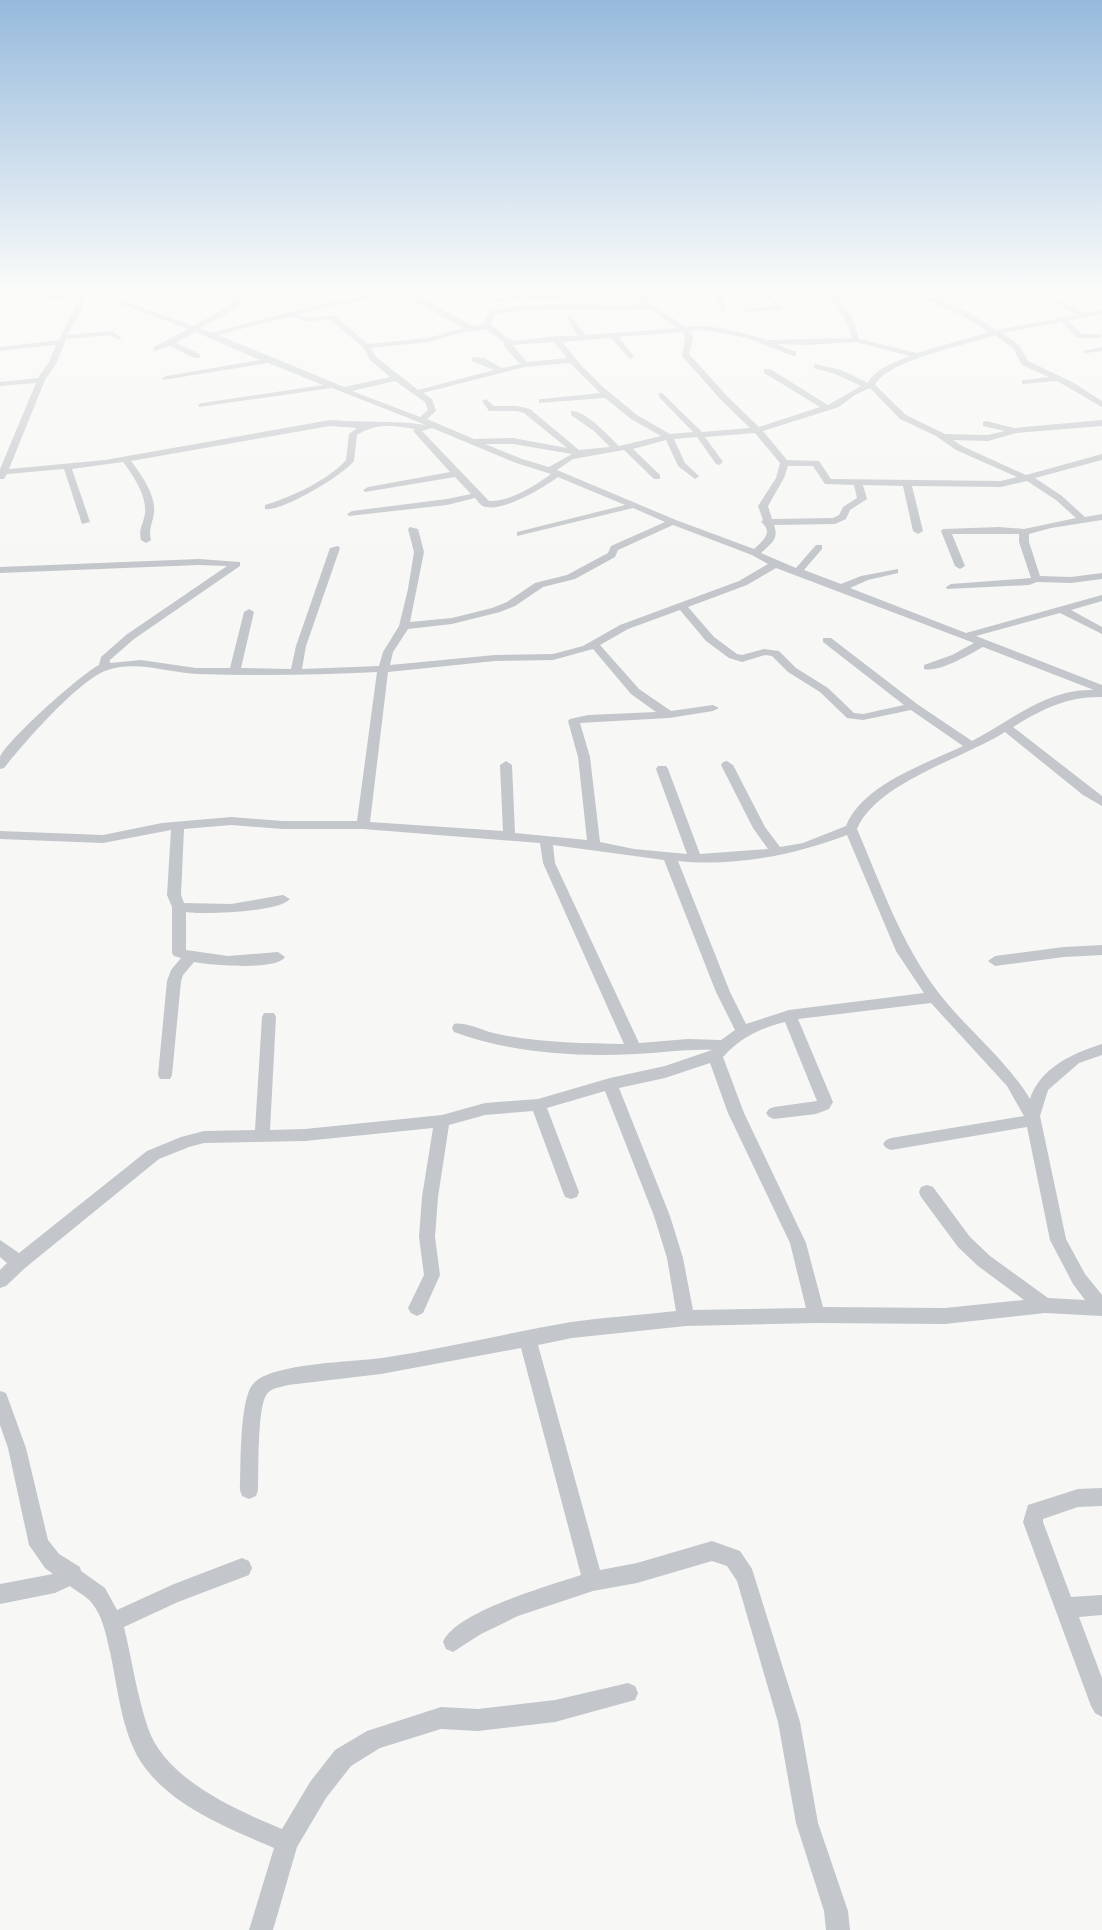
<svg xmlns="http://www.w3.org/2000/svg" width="1102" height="1930" font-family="Raleway,sans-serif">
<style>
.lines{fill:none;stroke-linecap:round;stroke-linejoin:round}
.minor{fill:#c3c6ca;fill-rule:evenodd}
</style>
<rect width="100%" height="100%" fill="#f7f8f5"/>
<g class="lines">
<g class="minor">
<path d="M 82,290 L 93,290 L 194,326 L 227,306 L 243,292 L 259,290 L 233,310 L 200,328 L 211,333 L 312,306 L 390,290 L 398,290 L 424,299 L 473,326 L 484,324 L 488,312 C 540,300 592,308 645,305 L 625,293 C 618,297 606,302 599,297 L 621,290 L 629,290 L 647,298 L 653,305 L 686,327 L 704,326 L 727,329 L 768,340 L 852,338 L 845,319 L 825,290 L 832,290 L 853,319 L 859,339 L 917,353 L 989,332 L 959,314 L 904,290 L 912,290 L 933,298 L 1001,293 L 1001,297 L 998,297 L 938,300 L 965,310 L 996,330 L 1076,315 L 1036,290 L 1043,290 L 1084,313 L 1102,310 L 1102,314 L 1068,321 L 1082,334 L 1102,334 L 1100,338 L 1077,338 L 1061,322 L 1003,333 L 1019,345 L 1028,361 L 1074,383 L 1102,401 L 1102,407 L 1057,381 L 1022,384 L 1022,380 L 1025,380 L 1049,377 L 1022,365 L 1013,348 L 995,335 C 968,345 887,360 875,385 L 906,415 L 945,434 L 988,435 L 1005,431 L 983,426 L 983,422 L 986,421 L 1014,428 L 1102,420 L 1102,426 L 1016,433 L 988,441 L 953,440 L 962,446 L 1026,475 L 1102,454 L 1102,460 L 1035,478 L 1062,496 L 1085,517 L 1102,514 L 1102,520 L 1051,528 L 1029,534 L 1029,542 L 1040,576 L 1071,577 L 1102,573 L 1102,579 L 1071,583 L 1037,582 L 1029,585 L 947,589 L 946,587 L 951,584 L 1031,578 L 1019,542 L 1019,534 L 952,534 L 965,566 L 960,569 L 955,566 L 941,531 L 943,529 L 999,527 L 1024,529 L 1076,518 L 1056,500 L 1027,481 L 1001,487 L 912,486 L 923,531 L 918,534 L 913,531 L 903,486 L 863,485 L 867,499 L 850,510 L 846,519 L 835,524 L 774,525 C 779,539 772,543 761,553 L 796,568 L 816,545 L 822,545 L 822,549 L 804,570 L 841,584 L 861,576 L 898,569 L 898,573 L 868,580 L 850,588 L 966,633 L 1102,595 L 1102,601 L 1071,610 L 1102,627 L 1102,634 L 1060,613 L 976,636 L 1102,685 L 1102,697 C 1068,696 1042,709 1013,727 L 1102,796 L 1102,806 L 1083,795 L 1005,732 C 964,758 876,783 857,829 C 881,885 901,943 938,992 C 967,1030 1005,1058 1030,1099 C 1040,1068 1073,1053 1102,1044 L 1102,1055 L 1079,1063 L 1048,1090 L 1040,1116 L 1066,1239 L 1085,1274 L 1102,1295 L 1102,1316 L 1045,1313 L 945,1324 L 816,1323 L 686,1326 L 572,1338 L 538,1345 L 600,1570 L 637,1563 L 712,1541 L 740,1551 L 752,1569 L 800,1722 L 818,1823 L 848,1911 L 850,1930 L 826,1930 L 824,1911 L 796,1823 L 778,1722 L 737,1581 L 727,1566 L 712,1561 L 637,1583 L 593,1591 L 518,1616 L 481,1634 L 453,1652 L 446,1649 L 443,1642 C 455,1612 551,1585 581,1575 L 521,1348 L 381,1374 L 288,1385 C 281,1387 271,1388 267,1394 C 257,1406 259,1472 258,1490 L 256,1496 L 249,1499 L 242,1496 L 240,1490 C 241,1468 239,1397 254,1383 C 273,1363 353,1362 382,1358 C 446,1348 508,1333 571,1322 C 606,1317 641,1315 676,1311 L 667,1258 L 654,1216 L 605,1091 L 547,1108 L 579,1192 L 577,1197 L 571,1199 L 565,1197 L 563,1192 L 533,1111 L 485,1115 L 449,1125 L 438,1197 L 435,1237 L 440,1275 L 423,1313 L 417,1316 L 411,1313 L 408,1308 L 424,1275 L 419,1237 L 422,1197 L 433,1128 L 305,1141 L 204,1143 L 189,1147 L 159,1159 L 25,1268 L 6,1286 L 0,1288 L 0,1270 L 7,1263 L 0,1257 L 0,1240 L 19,1253 L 147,1151 L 181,1137 L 204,1131 L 255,1130 L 262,1017 L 264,1013 L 274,1013 L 276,1017 L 270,1130 L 305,1129 L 442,1115 L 485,1103 L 538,1099 L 610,1078 L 665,1066 L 712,1050 C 686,1049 661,1053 635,1054 C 575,1057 511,1053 454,1032 L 452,1028 L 454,1024 C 466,1021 485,1032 498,1034 C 539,1043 582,1043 624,1044 L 543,863 L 540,843 L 363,829 L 283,829 L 231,825 L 184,829 L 181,895 L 184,903 L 231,904 L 283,895 L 290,899 C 280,912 203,915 186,912 L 186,950 L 228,956 L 278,952 L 285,957 C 277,971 209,965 194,962 L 183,975 L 181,981 L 172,1075 L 170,1079 L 160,1079 L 158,1075 L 167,981 L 171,970 L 181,958 L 174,956 L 172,953 L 172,907 L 167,895 L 171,830 L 103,843 L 0,839 L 0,831 L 103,835 L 162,823 L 231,817 L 283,821 L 357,821 L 377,672 C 318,675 258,676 199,674 C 168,673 135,659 105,671 C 77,682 24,743 4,768 L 0,769 C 0,765 0,760 0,757 C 7,740 81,674 99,665 L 101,657 L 126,635 L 227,566 L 199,565 L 0,573 L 0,567 L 199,559 L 240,562 L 240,566 L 134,639 L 110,660 L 110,663 L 141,660 L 196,668 L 230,668 L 244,612 L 249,609 L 254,612 L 241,668 L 291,669 L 296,646 L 330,548 L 338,546 L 340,548 L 306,646 L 302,669 L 379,666 L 383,652 L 399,626 L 408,589 L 414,552 L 408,529 L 410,527 L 418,529 L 424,552 L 410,622 L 452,618 L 492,608 L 507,602 L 535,583 L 567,575 L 608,553 L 611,546 L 665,522 L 633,508 L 517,536 L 517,532 L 625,505 L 558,477 C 545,487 500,514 483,506 C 480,505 477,500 475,498 L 447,505 L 349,516 L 347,514 L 352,511 L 447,499 L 471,494 L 455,477 L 365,492 L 363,490 L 368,487 L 450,472 L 413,431 L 415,429 C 394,425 375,423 357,435 L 354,461 C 343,475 282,512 265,509 L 265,505 C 291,497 327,481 346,460 L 349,434 L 357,428 L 330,426 L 131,461 C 141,474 156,495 154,512 C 153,523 148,529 151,540 L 146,543 L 141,540 C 138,529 144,523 145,513 C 147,496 133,475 123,462 L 72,469 L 90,522 L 82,524 L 64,469 L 7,474 L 4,479 L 0,479 L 0,469 L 36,383 L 0,386 L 0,382 L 38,378 L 49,362 L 56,345 L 0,351 L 0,347 L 59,340 L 79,298 L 31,301 L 27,299 L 31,297 L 80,294 ZM 88,292 L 188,329 L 154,347 L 154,351 L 170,346 L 194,358 L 200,358 L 200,354 L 176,343 L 195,332 L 260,360 L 166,376 L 162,378 L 163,380 L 268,363 L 323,385 L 202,403 L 198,405 L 199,407 L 332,388 L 426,425 C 394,420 363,423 330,420 L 105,460 L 9,469 L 45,380 L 57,362 L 66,339 L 110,335 L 118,340 L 122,338 L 112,331 L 68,335 C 74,321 86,305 88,292 ZM 394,293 L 418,303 L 464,328 L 428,338 L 368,344 L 334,315 L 307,318 L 299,314 ZM 530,309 L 649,309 L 677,328 L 586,335 L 571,316 L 567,318 L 578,336 L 555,336 L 515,341 L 506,337 L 491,325 L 494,315 ZM 292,316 L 306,322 L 329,319 L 363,347 L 370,360 L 390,377 L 344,387 L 218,335 ZM 485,329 L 504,342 L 504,346 L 520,364 L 502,368 L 484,358 L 472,357 L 472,361 L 494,370 L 418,390 L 376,357 L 371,348 L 429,342 L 455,334 ZM 704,330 L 747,338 L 793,356 L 796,356 L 796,352 L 777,344 L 807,345 L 856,342 L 910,356 C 895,362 876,368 868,383 L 841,370 L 814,364 L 814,368 L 835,374 L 861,386 L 828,405 L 770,369 L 764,369 L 764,373 L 820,407 L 759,427 L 727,396 L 689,354 L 693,338 L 691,331 ZM 683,332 L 685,338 L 682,356 L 721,400 L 750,428 L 702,432 L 662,393 L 659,393 L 659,397 L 693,432 L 670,434 L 637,415 L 603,387 L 581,365 L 562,342 L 611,338 L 630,359 L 634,357 L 619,337 ZM 554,342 L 567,358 L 527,362 L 512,345 ZM 570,363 L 600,393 L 542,399 L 539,399 L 539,403 L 605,398 L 631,419 L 661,436 L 619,446 C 609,436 585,410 571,411 L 571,415 L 594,431 L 610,447 L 579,450 L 530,409 L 517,406 L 494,406 L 486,399 L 482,401 L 489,411 L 517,411 L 524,413 L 567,448 L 513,438 L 474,439 L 427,419 L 436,411 L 432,399 L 423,393 L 525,367 ZM 395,381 L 425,402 L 428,410 L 420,417 L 352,391 ZM 870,388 L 900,419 L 936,436 L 956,450 L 1017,477 L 1001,481 L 831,479 L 819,461 L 787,460 L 763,431 L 839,407 L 855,395 ZM 432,428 L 516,463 L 551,474 C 535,486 509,502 489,501 L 422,431 ZM 755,433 L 780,463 L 776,478 L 758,506 L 763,520 L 761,522 C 774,532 763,541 754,549 L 676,520 L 557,470 L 573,459 L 624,450 L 654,479 L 660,479 L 660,475 L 633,449 L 666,440 L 678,466 L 695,479 L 699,476 L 685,463 L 674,439 L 697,437 L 716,464 L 719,465 L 723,462 L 705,437 ZM 485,444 L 513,444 L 572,454 L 549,467 L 522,459 ZM 788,466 L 813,466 L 825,484 L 854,485 L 857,498 L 843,507 L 839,515 L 833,518 L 772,519 L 768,506 L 784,478 ZM 673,525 L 752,555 L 768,564 L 739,581 L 620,625 L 583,646 L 553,654 L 495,655 L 390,665 L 393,652 L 408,629 L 452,624 L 500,612 L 515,606 L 543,587 L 575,579 L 615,557 L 618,550 ZM 776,568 L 974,643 L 952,655 L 924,665 L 924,669 C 939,673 970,654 983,647 L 1094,690 C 1048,688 1010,721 972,741 L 917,704 L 831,638 L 823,638 L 823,642 L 904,705 L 863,714 L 854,713 L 828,688 L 796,668 L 779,651 L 764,649 L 742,655 L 737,654 L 714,637 L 688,607 L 747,585 ZM 680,610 L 706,641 L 729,658 L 742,662 L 765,655 L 772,656 L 788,672 L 820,692 L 847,718 L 863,720 L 911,710 L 963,746 C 925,764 862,785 846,826 L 803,843 L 780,847 L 765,827 L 733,765 L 727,761 L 723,762 L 721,765 L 753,828 L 768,849 L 700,854 L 668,769 L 666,766 L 658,766 L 656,769 L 687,854 L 634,849 L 600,842 L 590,757 L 580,723 L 669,718 L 713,711 L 719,708 L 713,705 L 671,711 L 639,689 L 600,645 L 628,629 ZM 593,649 L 631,694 L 656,712 L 588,715 L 570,719 L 568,721 L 578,757 L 587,840 L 515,833 L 512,765 L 506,761 L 500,765 L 503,831 L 370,822 L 388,672 L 495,661 L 553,660 ZM 847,835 L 896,951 L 924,993 L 789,1010 L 746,1024 L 730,992 L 678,861 C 734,867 795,855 847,835 ZM 553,845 L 664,860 L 716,992 L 735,1030 L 721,1040 L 688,1039 L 639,1043 L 555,863 ZM 931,1003 L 1007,1086 L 1024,1116 L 891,1138 L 886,1140 L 883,1144 L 886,1148 L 891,1150 L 1027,1127 L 1050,1240 L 1073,1284 L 1085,1300 L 1048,1298 L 990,1256 L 970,1237 L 933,1187 L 927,1185 L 921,1187 L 919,1192 L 921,1197 L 958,1247 L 978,1266 L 1024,1300 L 945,1308 L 823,1307 L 806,1243 L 744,1113 L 723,1057 C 740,1038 760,1028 785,1022 L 817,1101 L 774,1107 L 769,1109 L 766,1113 L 769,1117 L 774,1119 L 816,1114 L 829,1109 L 833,1102 L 798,1019 ZM 710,1063 L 728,1113 L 790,1243 L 806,1308 L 693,1310 L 683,1258 L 670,1216 L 619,1088 L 665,1078 Z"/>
<path d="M 713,290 L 721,290 L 726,311 L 719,309 Z"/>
<path d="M 756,290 L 763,290 L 783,306 L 783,310 L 745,312 L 745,308 L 748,308 L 774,306 Z"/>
<path d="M 522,295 L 562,296 L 566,298 L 562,300 L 522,299 L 487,303 L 483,301 Z"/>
<path d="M 1102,347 L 1102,351 L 1086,353 L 1082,351 Z"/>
<path d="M 1102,945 L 1102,955 L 1064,957 L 995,966 L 988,961 L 995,956 L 1064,947 Z"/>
<path d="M 0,1391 L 6,1393 L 26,1448 L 48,1540 L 59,1554 L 80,1567 L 81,1571 L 105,1588 L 117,1610 L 174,1584 L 242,1558 L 249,1561 L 252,1568 L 249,1575 L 178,1602 L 124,1627 C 132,1660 137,1696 148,1728 C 165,1779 236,1810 282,1829 L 310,1782 L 335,1750 L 367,1731 L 441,1707 L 478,1709 L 555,1700 L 628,1683 L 635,1686 L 638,1693 L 635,1700 L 555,1722 L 478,1731 L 441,1729 L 380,1748 L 351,1766 L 326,1798 L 297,1847 L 273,1930 L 249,1930 L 274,1848 C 228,1828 170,1806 141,1762 C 121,1730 118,1688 110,1652 C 106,1635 103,1616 91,1602 C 86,1596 76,1591 70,1586 L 55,1593 L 0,1604 L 0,1584 L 53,1574 L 45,1568 L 29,1545 L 8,1448 L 0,1425 Z"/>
<path d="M 1102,1488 L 1102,1506 L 1078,1507 L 1043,1519 L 1043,1522 L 1071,1597 L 1102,1595 L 1102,1615 L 1079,1617 L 1102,1678 L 1102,1717 L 1095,1713 L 1091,1706 L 1023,1522 L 1028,1505 L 1078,1489 Z"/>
</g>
</g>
<linearGradient id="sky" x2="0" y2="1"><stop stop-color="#96badc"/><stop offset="0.52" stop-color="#fbfcfa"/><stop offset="1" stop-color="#fbfcfa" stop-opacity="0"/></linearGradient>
<rect width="1102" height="560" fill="url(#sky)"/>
</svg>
